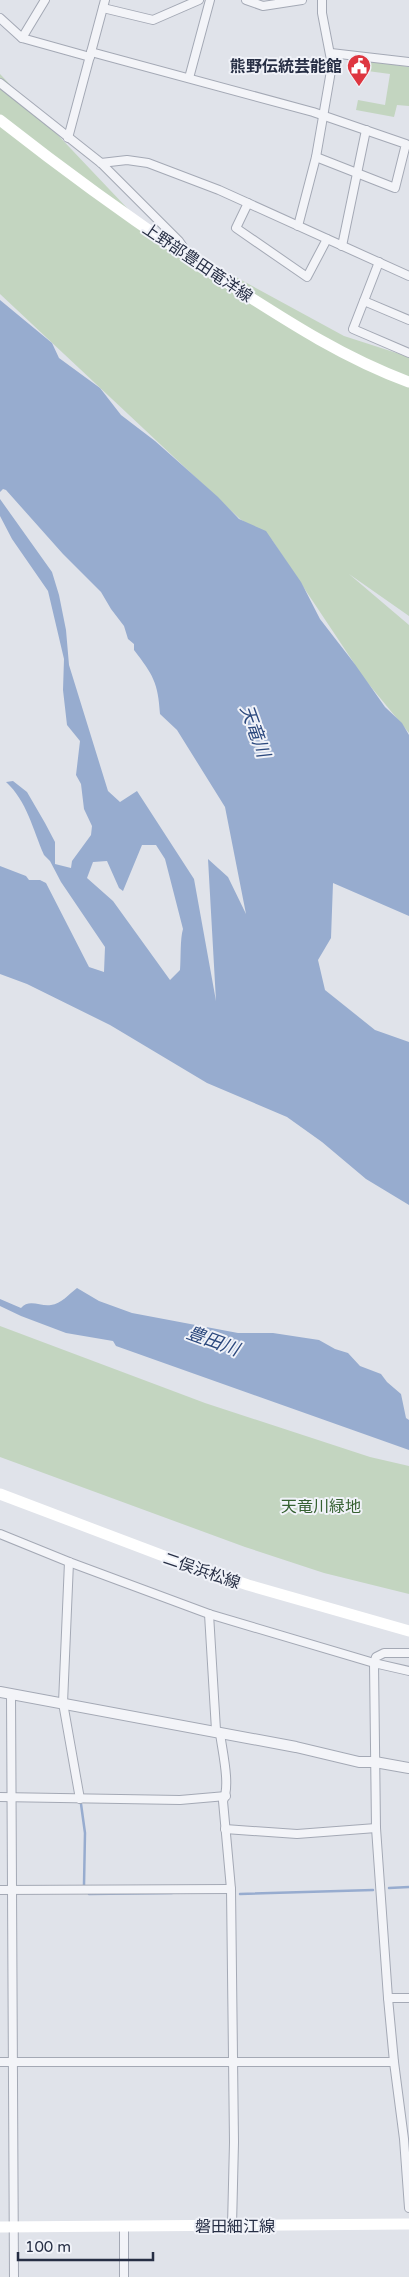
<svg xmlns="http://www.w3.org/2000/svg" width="409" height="2277" font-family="'Varela Round','Noto Sans JP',sans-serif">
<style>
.green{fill:#c3d5c0}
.water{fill:#97accf;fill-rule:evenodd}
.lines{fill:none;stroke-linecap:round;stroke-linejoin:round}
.stream{stroke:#97accf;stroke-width:2.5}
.minor-casing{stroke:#a4a9b5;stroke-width:10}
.tertiary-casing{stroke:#a4a9b5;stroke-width:12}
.minor{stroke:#f3f4f8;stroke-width:8}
.tertiary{stroke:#f3f4f8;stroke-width:10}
.secondary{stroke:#fff;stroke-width:11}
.labels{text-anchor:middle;stroke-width:4;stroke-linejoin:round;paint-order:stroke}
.poi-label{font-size:16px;font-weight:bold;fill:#262e44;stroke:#f0f2f8;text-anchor:end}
.street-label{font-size:16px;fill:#262e44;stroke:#f0f2f8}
.park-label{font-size:16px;fill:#366132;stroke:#f0f2f8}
.water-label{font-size:18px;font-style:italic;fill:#2b487d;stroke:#f0f2f8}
</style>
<rect width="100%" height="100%" fill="#e0e3ea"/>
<g class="green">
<path d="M 363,60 L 409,67 L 409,106 L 397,105 L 394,117 L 356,110 L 358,100 L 385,105 L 390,74 L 360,70 Z"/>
<path d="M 0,74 L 146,228 L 344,336 L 409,357 L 409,616 L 349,574 L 409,625 L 409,733 L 357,670 L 354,663 L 272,540 L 240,519 L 0,294 Z"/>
<path d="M 0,1326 L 205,1403 L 370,1457 L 409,1466 L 409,1594 L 324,1573 L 245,1547 L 0,1457 Z"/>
</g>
<g class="water">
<path d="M 0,300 L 52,343 L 59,358 L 100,388 L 121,415 L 155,441 L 218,497 L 239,519 L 266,531 L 301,582 L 320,619 L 354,663 L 385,707 L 402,723 L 409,735 L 409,916 L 333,883 L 331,938 L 318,960 L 325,990 L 375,1030 L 409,1042 L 409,1205 L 366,1179 L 322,1142 L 287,1117 L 207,1083 L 110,1025 L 27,984 L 0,974 L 0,866 L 26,876 L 29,880 L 40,880 L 46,883 L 89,967 L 104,972 L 105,947 L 61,882 L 50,861 L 44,855 C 33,830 27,801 6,782 L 13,781 L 27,792 L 45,823 L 55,842 L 55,864 L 71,868 L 72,861 L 91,835 L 92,826 L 84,809 L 81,784 L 76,775 L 80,741 L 67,725 L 63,690 L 64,659 L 48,591 L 12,539 L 0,516 L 0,499 L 52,572 L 59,595 L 66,630 L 69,665 L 108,791 L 120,802 L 137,791 L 194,879 L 216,1001 L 208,859 L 228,877 L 246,914 L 225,807 L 177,730 L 160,714 C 158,682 153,675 134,650 L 134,644 L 128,639 L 124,626 L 111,609 L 101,592 L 63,554 L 6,490 L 3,489 L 0,492 ZM 142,845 L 156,845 L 165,859 L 183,929 C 180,938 181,959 180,970 L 170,980 L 113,901 L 87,878 L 93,862 L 107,861 L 119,888 L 123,891 Z"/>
<path d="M 77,1288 L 99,1301 L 132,1313 L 238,1333 L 273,1333 L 319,1340 L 335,1349 L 348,1353 L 360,1366 L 381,1374 L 387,1382 L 401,1394 L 406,1418 L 409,1420 L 409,1450 L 116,1346 L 113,1341 L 66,1333 L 21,1316 L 0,1306 L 0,1299 L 21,1308 C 29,1298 41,1307 51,1305 C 61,1304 69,1294 77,1288 Z"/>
</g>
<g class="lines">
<g class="stream">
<path d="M 81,1804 L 85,1833 L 84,1885"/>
<path d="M 389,1888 L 409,1887"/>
<path d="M 89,1894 L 172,1893"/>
<path d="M 240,1894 L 373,1890"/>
</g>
<g class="minor-casing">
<g id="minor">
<path d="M 246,0 L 263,6 L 302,0"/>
<path d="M 103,8 L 153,20 L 199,0"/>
<path d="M 0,18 L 22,38 L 90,57"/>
<path d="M 22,38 L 45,0"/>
<path d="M 91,52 L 313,112 L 406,144 L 395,188 L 316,157"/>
<path d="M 331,53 L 409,62"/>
<path d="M 189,78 L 210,0"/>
<path d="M 0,83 L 101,163 L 179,241 L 188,254"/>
<path d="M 68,138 L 105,0"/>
<path d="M 101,163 L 127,160 L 148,163 L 219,190 L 409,276"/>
<path d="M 248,203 L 236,228 L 307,277 L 327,239"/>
<path d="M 298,226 L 316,157 L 332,65 L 322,13 L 322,0"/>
<path d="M 342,246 L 366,130"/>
<path d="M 379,262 L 353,329 L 409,353"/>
<path d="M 364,301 L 409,320"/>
<path d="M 0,1534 L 69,1562 L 209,1614 L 374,1663 L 409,1671"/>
<path d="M 69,1562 L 63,1703 L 80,1799"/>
<path d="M 209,1614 L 216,1730 L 220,1733 C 222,1750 231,1786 223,1801 L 231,1889 L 234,2142 L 232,2226"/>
<path d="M 11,1694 L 14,2277"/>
<path d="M 0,1797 L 180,1800 L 226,1796"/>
<path d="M 225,1829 L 297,1834 L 376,1828"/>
<path d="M 0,1890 L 231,1889"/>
<path d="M 388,1998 L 376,1828 L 374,1663 L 376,1657 L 384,1653 L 409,1653"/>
<path d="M 0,2062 L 394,2062 L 388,1998 L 409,1998"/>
<path d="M 394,2062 L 404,2139 L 409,2208"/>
<path d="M 124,2226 L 124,2277"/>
</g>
</g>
<g class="tertiary-casing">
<path id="tertiary" d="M 0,1692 L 296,1747 L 359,1762 L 375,1762 L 409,1768"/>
</g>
<use href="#minor" class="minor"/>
<use href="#tertiary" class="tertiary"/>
<g class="secondary">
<path d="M 0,120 C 75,179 153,235 234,287 C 290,323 346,359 409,382"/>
<path d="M 0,1494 L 161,1555 L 248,1585 L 409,1631"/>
<path d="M 0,2227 L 409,2224"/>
</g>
</g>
<defs>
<g id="civic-pin" transform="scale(1.25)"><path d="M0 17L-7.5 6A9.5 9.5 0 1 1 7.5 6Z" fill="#de3640" stroke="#f0f2f8"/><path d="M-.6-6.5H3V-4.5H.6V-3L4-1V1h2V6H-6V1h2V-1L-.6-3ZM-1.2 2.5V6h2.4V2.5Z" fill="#fff"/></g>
</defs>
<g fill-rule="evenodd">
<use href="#civic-pin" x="359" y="66"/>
</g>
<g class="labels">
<g class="poi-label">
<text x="342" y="72">熊野伝統芸能館</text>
</g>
<g class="street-label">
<text transform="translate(198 262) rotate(34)" y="6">上野部豊田竜洋線</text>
<text transform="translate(202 1570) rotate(19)" y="6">二俣浜松線</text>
<text x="235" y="2232">磐田細江線</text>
</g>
<g class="park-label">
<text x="321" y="1512">天竜川緑地</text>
</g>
<g class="water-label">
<text transform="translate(255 731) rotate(70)" y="6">天竜川</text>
<text transform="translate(213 1341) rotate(20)" y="6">豊田川</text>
</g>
</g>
<path d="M18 2252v8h135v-8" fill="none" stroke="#262e44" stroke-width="2.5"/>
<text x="25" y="2252" font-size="15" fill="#262e44" stroke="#f0f2f8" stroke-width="4" paint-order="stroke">100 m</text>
</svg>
